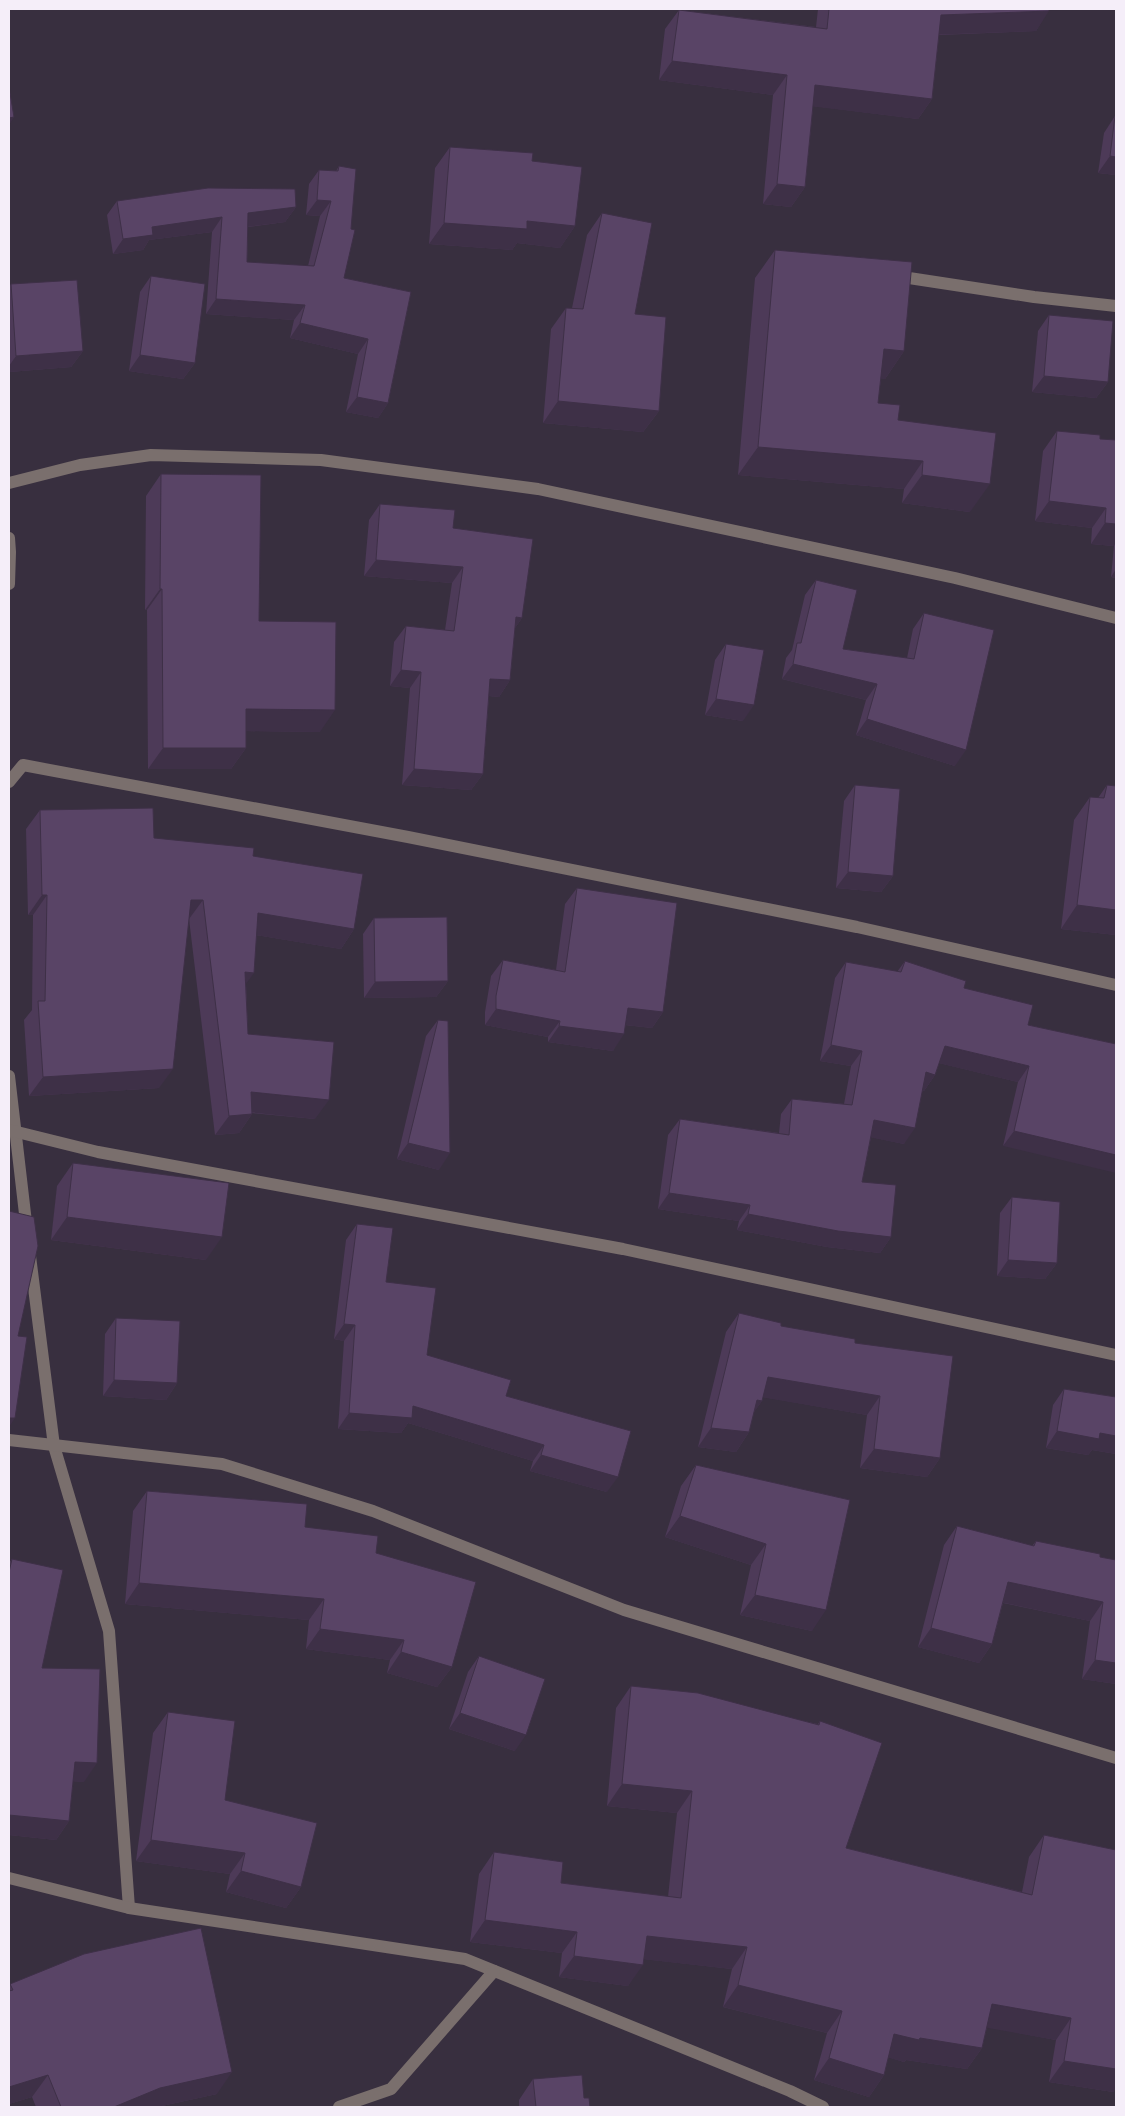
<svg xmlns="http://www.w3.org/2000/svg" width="1125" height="2116" font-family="'Alegreya Sans',sans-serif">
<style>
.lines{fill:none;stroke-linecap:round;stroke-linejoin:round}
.minor{stroke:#7a6f6d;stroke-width:12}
.wall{fill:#4d3a58}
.shaded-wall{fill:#3e3047}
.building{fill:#594466;stroke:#3e3047}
</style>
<rect width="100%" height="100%" fill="#382f3f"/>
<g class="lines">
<g class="minor">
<path d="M 909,278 L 1034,297 L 1116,306"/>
<path d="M 9,483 L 80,465 L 151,455 L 321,460 L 538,489 L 955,578 L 1116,618"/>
<path d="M 9,538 L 10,552 L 9,584"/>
<path d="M 9,782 L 23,765 L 408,837 L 857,927 L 1116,985"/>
<path d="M 9,1076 L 27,1231"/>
<path d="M 9,1130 L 98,1152 L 623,1249 L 1116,1355"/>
<path d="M 30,1256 L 54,1446 L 109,1631 L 129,1908"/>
<path d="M 9,1440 L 222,1464 L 373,1511 L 624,1610 L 1116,1758"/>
<path d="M 9,1878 L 129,1908 L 465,1959 L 790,2091 L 823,2107"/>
<path d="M 339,2107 L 391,2089 L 494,1971"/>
</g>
</g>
<g class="wall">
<path d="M 818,9 L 1049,9 L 1036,31 L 939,35 L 932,99 L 918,119 L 813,106 L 805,187 L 791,207 L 763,204 L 773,95 L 659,80 L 665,29 L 679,10 L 816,27 Z"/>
<path d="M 1115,116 L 1116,175 L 1098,173 L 1104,133 Z"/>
<path d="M 450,147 L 532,161 L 575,226 L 560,248 L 517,243 L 512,250 L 429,244 L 435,168 Z"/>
<path d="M 339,166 L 344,278 L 411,292 L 388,403 L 378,418 L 346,412 L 358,354 L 290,338 L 294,320 L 206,314 L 212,232 L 149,240 L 143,250 L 113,254 L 107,215 L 117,201 L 296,207 L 285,222 L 248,227 L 247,262 L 308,266 L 320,216 L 306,215 L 309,184 L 319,170 L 336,171 Z"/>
<path d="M 602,213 L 659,411 L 643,432 L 543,423 L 551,329 L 566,308 L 572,308 L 587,235 Z"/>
<path d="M 775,250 L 904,351 L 885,379 L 881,378 L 878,403 L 898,420 L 970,512 L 902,503 L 904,489 L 738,475 L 755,278 Z"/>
<path d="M 151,276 L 195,363 L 183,379 L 129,371 L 140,292 Z"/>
<path d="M 11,284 L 83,351 L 71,367 L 9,372 L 9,287 Z"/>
<path d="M 1049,315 L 1108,382 L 1096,398 L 1032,392 L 1038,331 Z"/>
<path d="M 1057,431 L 1100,439 L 1116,440 L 1116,578 L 1111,577 L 1114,546 L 1091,544 L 1092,528 L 1035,521 L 1043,451 Z"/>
<path d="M 161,474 L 259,621 L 320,732 L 246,731 L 246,748 L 231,769 L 148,769 L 147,610 L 145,610 L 146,496 Z"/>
<path d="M 380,504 L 453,528 L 522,618 L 515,628 L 510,680 L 499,697 L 489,696 L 483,774 L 471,790 L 402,785 L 410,688 L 390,686 L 394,642 L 406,626 L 445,630 L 452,583 L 364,576 L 369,520 Z"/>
<path d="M 816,580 L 843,649 L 907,658 L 913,629 L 924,613 L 955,766 L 856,735 L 866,700 L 782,679 L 786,658 L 792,650 L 805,595 Z"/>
<path d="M 726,644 L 743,721 L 705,715 L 715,660 Z"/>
<path d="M 855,785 L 893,876 L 881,892 L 836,888 L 844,801 Z"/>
<path d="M 1107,785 L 1116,935 L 1061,929 L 1074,820 L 1090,797 L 1098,798 Z"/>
<path d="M 40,810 L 154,838 L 253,856 L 354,929 L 341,949 L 256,935 L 246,984 L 248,1034 L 315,1119 L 252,1113 L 252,1114 L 239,1133 L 215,1135 L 189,919 L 159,1088 L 29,1096 L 24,1020 L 32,1010 L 33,915 L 28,915 L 26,829 Z"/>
<path d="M 577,888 L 663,1012 L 652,1028 L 625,1025 L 613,1051 L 548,1042 L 548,1037 L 485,1025 L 485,1012 L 491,976 L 503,960 L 556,970 L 565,904 Z"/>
<path d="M 374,918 L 448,981 L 436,997 L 364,998 L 363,934 Z"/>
<path d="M 905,961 L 964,988 L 1028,1025 L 1116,1044 L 1003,1146 L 1018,1082 L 939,1063 L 935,1075 L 924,1091 L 922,1090 L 904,1144 L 871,1137 L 862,1182 L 891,1237 L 880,1253 L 827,1247 L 737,1230 L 739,1221 L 658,1209 L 668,1135 L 680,1119 L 779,1133 L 781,1114 L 792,1099 L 844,1104 L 851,1066 L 820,1061 L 835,978 L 846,962 L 897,972 Z"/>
<path d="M 438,1020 L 439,1170 L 397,1159 L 426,1036 Z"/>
<path d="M 73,1163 L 206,1260 L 51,1240 L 57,1186 Z"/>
<path d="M 1012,1197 L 1057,1263 L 1045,1279 L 997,1276 L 1000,1213 Z"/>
<path d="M 357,1224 L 386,1282 L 427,1355 L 607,1492 L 530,1471 L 533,1461 L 408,1423 L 401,1433 L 338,1429 L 344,1341 L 334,1339 L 346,1240 Z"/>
<path d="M 739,1313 L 781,1326 L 855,1343 L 940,1458 L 927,1477 L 860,1468 L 867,1415 L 763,1397 L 762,1401 L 753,1413 L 749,1432 L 736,1452 L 698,1447 L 726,1332 Z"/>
<path d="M 116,1318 L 177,1383 L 166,1400 L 103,1396 L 105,1334 Z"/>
<path d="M 1064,1389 L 1116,1397 L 1116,1454 L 1092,1450 L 1088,1455 L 1046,1448 L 1053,1405 Z"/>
<path d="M 696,1465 L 850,1500 L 812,1631 L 740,1615 L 751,1565 L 665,1537 L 681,1486 Z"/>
<path d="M 147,1491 L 305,1527 L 376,1553 L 452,1667 L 437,1687 L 387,1673 L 390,1660 L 306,1649 L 309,1620 L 125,1604 L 133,1511 Z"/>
<path d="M 957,1526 L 1032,1546 L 1036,1541 L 1100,1557 L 1116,1560 L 1116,1684 L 1082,1679 L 1090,1621 L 1003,1603 L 992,1644 L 979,1663 L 918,1647 L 944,1545 Z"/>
<path d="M 12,1559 L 42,1668 L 84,1782 L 73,1781 L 69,1821 L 56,1840 L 9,1835 L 9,1563 Z"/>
<path d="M 479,1656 L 515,1751 L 449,1729 L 468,1672 Z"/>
<path d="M 631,1686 L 818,1724 L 820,1721 L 846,1848 L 1022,1892 L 1029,1857 L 1044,1835 L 1116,1850 L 1116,2088 L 1113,2092 L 1049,2082 L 1056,2040 L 987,2027 L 982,2048 L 967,2069 L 906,2060 L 904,2062 L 888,2057 L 884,2075 L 869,2097 L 814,2080 L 827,2033 L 723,2007 L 732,1969 L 644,1959 L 628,1986 L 559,1977 L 562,1953 L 470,1942 L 479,1874 L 494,1852 L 561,1883 L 668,1897 L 677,1813 L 607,1806 L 616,1708 Z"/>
<path d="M 168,1712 L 225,1800 L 301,1887 L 286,1908 L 226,1892 L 230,1874 L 136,1861 L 153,1733 Z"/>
<path d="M 10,1984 L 217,2094 L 157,2107 L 36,2107 L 32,2097 L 9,2104 L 9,1986 Z"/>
<path d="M 533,2079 L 584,2098 L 590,2107 L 519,2107 L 519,2100 Z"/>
</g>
<g class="shaded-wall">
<path d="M 1049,11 L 1036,31 L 927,35 L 941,15 Z"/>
<path d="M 672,61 L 787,75 L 773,95 L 659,80 Z"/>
<path d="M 815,85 L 932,99 L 918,119 L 801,105 Z"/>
<path d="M 14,117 L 9,125 L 9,118 Z"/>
<path d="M 1110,156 L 1116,157 L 1116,175 L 1098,173 Z"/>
<path d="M 777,184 L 805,187 L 791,207 L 763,204 Z"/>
<path d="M 317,200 L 331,201 L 320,216 L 306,215 Z"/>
<path d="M 296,207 L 285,222 L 238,228 L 248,213 Z"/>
<path d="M 222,217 L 212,232 L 149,240 L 143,250 L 113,254 L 123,239 L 152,227 Z"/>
<path d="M 527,221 L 575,226 L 560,248 L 517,243 L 512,250 L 429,244 L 444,223 Z"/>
<path d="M 216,299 L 305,305 L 294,320 L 206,314 Z"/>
<path d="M 300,323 L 368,339 L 358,354 L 290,338 Z"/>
<path d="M 884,349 L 904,351 L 885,379 L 864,377 Z"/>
<path d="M 83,351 L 71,367 L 9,372 L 9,366 L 16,356 Z"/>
<path d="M 140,355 L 195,363 L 183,379 L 129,371 Z"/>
<path d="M 1044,376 L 1108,382 L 1096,398 L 1032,392 Z"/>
<path d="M 357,397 L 388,403 L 378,418 L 346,412 Z"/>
<path d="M 558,401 L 659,411 L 643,432 L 543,423 Z"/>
<path d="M 758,447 L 923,461 L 904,489 L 738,475 Z"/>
<path d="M 922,475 L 990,484 L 970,512 L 902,503 Z"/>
<path d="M 1049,501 L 1106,508 L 1092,528 L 1035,521 Z"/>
<path d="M 1105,523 L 1116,524 L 1116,542 L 1114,546 L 1091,544 Z"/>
<path d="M 376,560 L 463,567 L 452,583 L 364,576 Z"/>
<path d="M 1116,569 L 1116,578 L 1111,577 Z"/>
<path d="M 160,589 L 162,589 L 147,610 L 145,610 Z"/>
<path d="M 516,617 L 522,618 L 511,634 Z"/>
<path d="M 793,664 L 877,684 L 866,700 L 782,679 Z"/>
<path d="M 401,670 L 421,672 L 410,688 L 390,686 Z"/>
<path d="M 490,679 L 510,680 L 499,697 L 478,695 Z"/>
<path d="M 716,699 L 754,705 L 743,721 L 705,715 Z"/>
<path d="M 246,709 L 335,710 L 320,732 L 231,731 Z"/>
<path d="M 867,719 L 966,750 L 955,766 L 856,735 Z"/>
<path d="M 163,748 L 246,748 L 231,769 L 148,769 Z"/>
<path d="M 414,769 L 483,774 L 471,790 L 402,785 Z"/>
<path d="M 848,872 L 893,876 L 881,892 L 836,888 Z"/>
<path d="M 42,895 L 47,895 L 33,915 L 28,915 Z"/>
<path d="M 191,900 L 203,900 L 189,919 L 177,919 Z"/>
<path d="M 1077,905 L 1116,910 L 1116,935 L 1061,929 Z"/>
<path d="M 258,913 L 354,929 L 341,949 L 244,933 Z"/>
<path d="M 245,972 L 254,973 L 240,992 Z"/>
<path d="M 448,981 L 436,997 L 364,998 L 375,982 Z"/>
<path d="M 628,1008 L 663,1012 L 652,1028 L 616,1024 Z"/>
<path d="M 496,1009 L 560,1021 L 548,1037 L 485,1025 Z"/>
<path d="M 559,1026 L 624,1034 L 613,1051 L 548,1042 Z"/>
<path d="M 831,1045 L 862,1051 L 851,1066 L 820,1061 Z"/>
<path d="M 945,1046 L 1029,1066 L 1018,1082 L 934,1062 Z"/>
<path d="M 173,1069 L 159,1088 L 29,1096 L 43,1077 Z"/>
<path d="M 926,1072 L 935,1075 L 924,1091 L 915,1088 Z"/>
<path d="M 251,1092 L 329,1100 L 315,1119 L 238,1111 Z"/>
<path d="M 252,1114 L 239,1133 L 215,1135 L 229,1116 Z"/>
<path d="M 874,1120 L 915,1128 L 904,1144 L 863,1136 Z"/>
<path d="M 1014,1131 L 1116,1155 L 1116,1173 L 1003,1146 Z"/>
<path d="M 408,1143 L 450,1153 L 439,1170 L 397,1159 Z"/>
<path d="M 669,1193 L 750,1205 L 739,1221 L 658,1209 Z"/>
<path d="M 748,1214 L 891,1237 L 880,1253 L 827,1247 L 737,1230 Z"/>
<path d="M 67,1217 L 222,1237 L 206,1260 L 51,1240 Z"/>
<path d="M 1008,1260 L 1057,1263 L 1045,1279 L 997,1276 Z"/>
<path d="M 344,1324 L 355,1325 L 344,1341 L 334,1339 Z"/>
<path d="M 768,1377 L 880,1396 L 867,1415 L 754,1396 Z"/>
<path d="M 114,1380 L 177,1383 L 166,1400 L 103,1396 Z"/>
<path d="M 757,1400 L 762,1401 L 748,1421 Z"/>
<path d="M 413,1406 L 544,1445 L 533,1461 L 408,1423 L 401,1433 L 338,1429 L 349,1413 Z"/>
<path d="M 9,1418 L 15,1418 L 9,1427 Z"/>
<path d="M 711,1428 L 749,1432 L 736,1452 L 698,1447 Z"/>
<path d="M 1057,1431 L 1100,1433 L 1116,1436 L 1116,1454 L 1092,1450 L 1088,1455 L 1046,1448 Z"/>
<path d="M 874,1449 L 940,1458 L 927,1477 L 860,1468 Z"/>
<path d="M 541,1455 L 618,1477 L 607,1492 L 530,1471 Z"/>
<path d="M 680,1516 L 766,1544 L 751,1565 L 665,1537 Z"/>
<path d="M 1008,1582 L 1103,1602 L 1090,1621 L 995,1601 Z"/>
<path d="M 139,1583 L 324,1599 L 309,1620 L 125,1604 Z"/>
<path d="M 755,1595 L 826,1610 L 812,1631 L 740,1615 Z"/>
<path d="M 931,1628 L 992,1644 L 979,1663 L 918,1647 Z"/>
<path d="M 320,1629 L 404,1640 L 390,1660 L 306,1649 Z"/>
<path d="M 401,1652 L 452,1667 L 437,1687 L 387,1673 Z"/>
<path d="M 1095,1660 L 1116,1663 L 1116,1684 L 1082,1679 Z"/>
<path d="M 460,1713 L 526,1735 L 515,1751 L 449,1729 Z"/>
<path d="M 75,1762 L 97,1763 L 84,1782 L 61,1781 Z"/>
<path d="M 622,1784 L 692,1791 L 677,1813 L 607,1806 Z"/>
<path d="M 9,1815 L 69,1821 L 56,1840 L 9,1835 Z"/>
<path d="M 151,1840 L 245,1853 L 230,1874 L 136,1861 Z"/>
<path d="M 241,1871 L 301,1887 L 286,1908 L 226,1892 Z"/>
<path d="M 485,1920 L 577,1932 L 562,1953 L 470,1942 Z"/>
<path d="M 647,1936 L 747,1947 L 732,1969 L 632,1958 Z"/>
<path d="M 574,1956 L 643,1965 L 628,1986 L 559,1977 Z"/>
<path d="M 738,1985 L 842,2011 L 827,2033 L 723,2007 Z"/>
<path d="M 992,2004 L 1071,2018 L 1056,2040 L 977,2026 Z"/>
<path d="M 894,2034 L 982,2048 L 967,2069 L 906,2060 L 904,2062 L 879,2055 Z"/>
<path d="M 829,2058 L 884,2075 L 869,2097 L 814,2080 Z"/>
<path d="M 1064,2061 L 1116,2069 L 1116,2088 L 1113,2092 L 1049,2082 Z"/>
<path d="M 232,2072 L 217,2094 L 157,2107 L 114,2107 L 160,2088 Z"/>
<path d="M 48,2075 L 32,2097 L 9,2104 L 9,2087 Z"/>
</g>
<g class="building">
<path d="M 829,9 L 1049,9 L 1049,11 L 941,15 L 932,99 L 815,85 L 805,187 L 777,184 L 787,75 L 672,61 L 679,10 L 827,29 Z"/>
<path d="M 9,87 L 14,117 L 9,118 Z"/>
<path d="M 1115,116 L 1116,117 L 1116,157 L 1110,156 Z"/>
<path d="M 450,147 L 533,153 L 532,161 L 582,167 L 575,226 L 527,221 L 527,229 L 444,223 Z"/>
<path d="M 339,166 L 356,169 L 351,229 L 355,230 L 344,278 L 411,292 L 388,403 L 357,397 L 368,339 L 300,323 L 305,305 L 216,299 L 222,217 L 152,227 L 153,235 L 123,239 L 117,201 L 208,188 L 295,189 L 296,207 L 248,213 L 247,262 L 314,266 L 331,201 L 317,200 L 319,170 L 338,171 Z"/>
<path d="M 602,213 L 652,223 L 635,314 L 666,317 L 659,411 L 558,401 L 566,308 L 583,309 Z"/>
<path d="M 775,250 L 912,262 L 904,351 L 884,349 L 878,403 L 900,405 L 898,420 L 996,433 L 990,484 L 922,475 L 923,461 L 758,447 Z"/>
<path d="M 151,276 L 205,284 L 195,363 L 140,355 Z"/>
<path d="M 77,280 L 83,351 L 16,356 L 11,284 Z"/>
<path d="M 1049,315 L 1113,321 L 1108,382 L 1044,376 Z"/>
<path d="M 1057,431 L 1100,435 L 1100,439 L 1116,440 L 1116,524 L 1105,523 L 1106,508 L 1049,501 Z"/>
<path d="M 161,474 L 261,475 L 259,621 L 336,622 L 335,710 L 246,709 L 246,748 L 163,748 L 162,589 L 160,589 Z"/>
<path d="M 380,504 L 455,510 L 453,528 L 533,539 L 522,618 L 516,617 L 510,680 L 490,679 L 483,774 L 414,769 L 421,672 L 401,670 L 406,626 L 454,631 L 463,567 L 376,560 Z"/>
<path d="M 816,580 L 857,590 L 843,649 L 914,659 L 924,613 L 994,630 L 966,750 L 867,719 L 877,684 L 793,664 L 797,643 L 801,643 Z"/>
<path d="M 726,644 L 764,650 L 754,705 L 716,699 Z"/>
<path d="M 855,785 L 900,789 L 893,876 L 848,872 Z"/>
<path d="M 1107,785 L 1116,786 L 1116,910 L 1077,905 L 1090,797 L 1104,798 Z"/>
<path d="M 153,808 L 154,838 L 254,848 L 253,856 L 363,874 L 354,929 L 258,913 L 254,973 L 245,972 L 248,1034 L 334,1042 L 329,1100 L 251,1092 L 252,1114 L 229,1116 L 203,900 L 191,900 L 173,1069 L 43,1077 L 38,1001 L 45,1001 L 47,895 L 42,895 L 40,810 Z"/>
<path d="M 577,888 L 677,903 L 663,1012 L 628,1008 L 624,1034 L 559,1026 L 560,1021 L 496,1009 L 496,996 L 503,960 L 565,972 Z"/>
<path d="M 447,917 L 448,981 L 375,982 L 374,918 Z"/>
<path d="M 905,961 L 966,981 L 964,988 L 1033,1005 L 1028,1025 L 1116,1044 L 1116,1155 L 1014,1131 L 1029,1066 L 945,1046 L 935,1075 L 926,1072 L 915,1128 L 874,1120 L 862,1182 L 896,1185 L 891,1237 L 838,1231 L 748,1214 L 750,1205 L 669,1193 L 680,1119 L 789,1135 L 792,1099 L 852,1105 L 862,1051 L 831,1045 L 846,962 L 901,972 Z"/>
<path d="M 438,1020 L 448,1021 L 450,1153 L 408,1143 Z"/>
<path d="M 73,1163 L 229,1183 L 222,1237 L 67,1217 Z"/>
<path d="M 1012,1197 L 1060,1202 L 1057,1263 L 1008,1260 Z"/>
<path d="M 9,1211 L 34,1217 L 38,1246 L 18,1336 L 27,1337 L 15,1418 L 9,1418 Z"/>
<path d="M 357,1224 L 393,1228 L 386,1282 L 436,1288 L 427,1355 L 511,1380 L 506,1396 L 631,1431 L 618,1477 L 541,1455 L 544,1445 L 413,1406 L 412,1418 L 349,1413 L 355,1325 L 344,1324 Z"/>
<path d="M 739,1313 L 781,1323 L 781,1326 L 855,1339 L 855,1343 L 953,1356 L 940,1458 L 874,1449 L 880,1396 L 768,1377 L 762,1401 L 757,1400 L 749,1432 L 711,1428 Z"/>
<path d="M 116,1318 L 180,1321 L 177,1383 L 114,1380 Z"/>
<path d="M 1064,1389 L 1116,1397 L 1116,1436 L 1100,1433 L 1099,1439 L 1057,1431 Z"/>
<path d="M 696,1465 L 850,1500 L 826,1610 L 755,1595 L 766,1544 L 680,1516 Z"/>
<path d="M 147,1491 L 307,1504 L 305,1527 L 378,1536 L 376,1553 L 476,1582 L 452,1667 L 401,1652 L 404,1640 L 320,1629 L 324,1599 L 139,1583 Z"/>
<path d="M 957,1526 L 1034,1546 L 1036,1541 L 1100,1554 L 1100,1557 L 1116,1560 L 1116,1663 L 1095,1660 L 1103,1602 L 1008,1582 L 992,1644 L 931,1628 Z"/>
<path d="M 12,1559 L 63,1570 L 42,1668 L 100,1669 L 97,1763 L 75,1762 L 69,1821 L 9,1815 L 9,1572 Z"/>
<path d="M 479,1656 L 545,1679 L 526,1735 L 460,1713 Z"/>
<path d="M 631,1686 L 698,1693 L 819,1725 L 820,1721 L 882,1743 L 846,1848 L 1032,1895 L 1044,1835 L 1116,1850 L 1116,2069 L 1064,2061 L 1071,2018 L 992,2004 L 982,2048 L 920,2038 L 919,2040 L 894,2034 L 884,2075 L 829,2058 L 842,2011 L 738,1985 L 747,1947 L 647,1936 L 643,1965 L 574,1956 L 577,1932 L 485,1920 L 494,1852 L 563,1862 L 561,1883 L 681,1898 L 692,1791 L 622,1784 Z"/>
<path d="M 168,1712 L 235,1721 L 225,1800 L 317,1823 L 301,1887 L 241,1871 L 245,1853 L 151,1840 Z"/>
<path d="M 201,1928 L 232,2072 L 160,2088 L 114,2107 L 61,2107 L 48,2075 L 9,2087 L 9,1991 L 13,1990 L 10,1984 L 84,1954 Z"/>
<path d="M 582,2075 L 584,2098 L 589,2098 L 590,2107 L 536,2107 L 533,2079 Z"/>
</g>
<rect width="1125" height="2116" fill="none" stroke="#f5eef9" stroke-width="20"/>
</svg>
